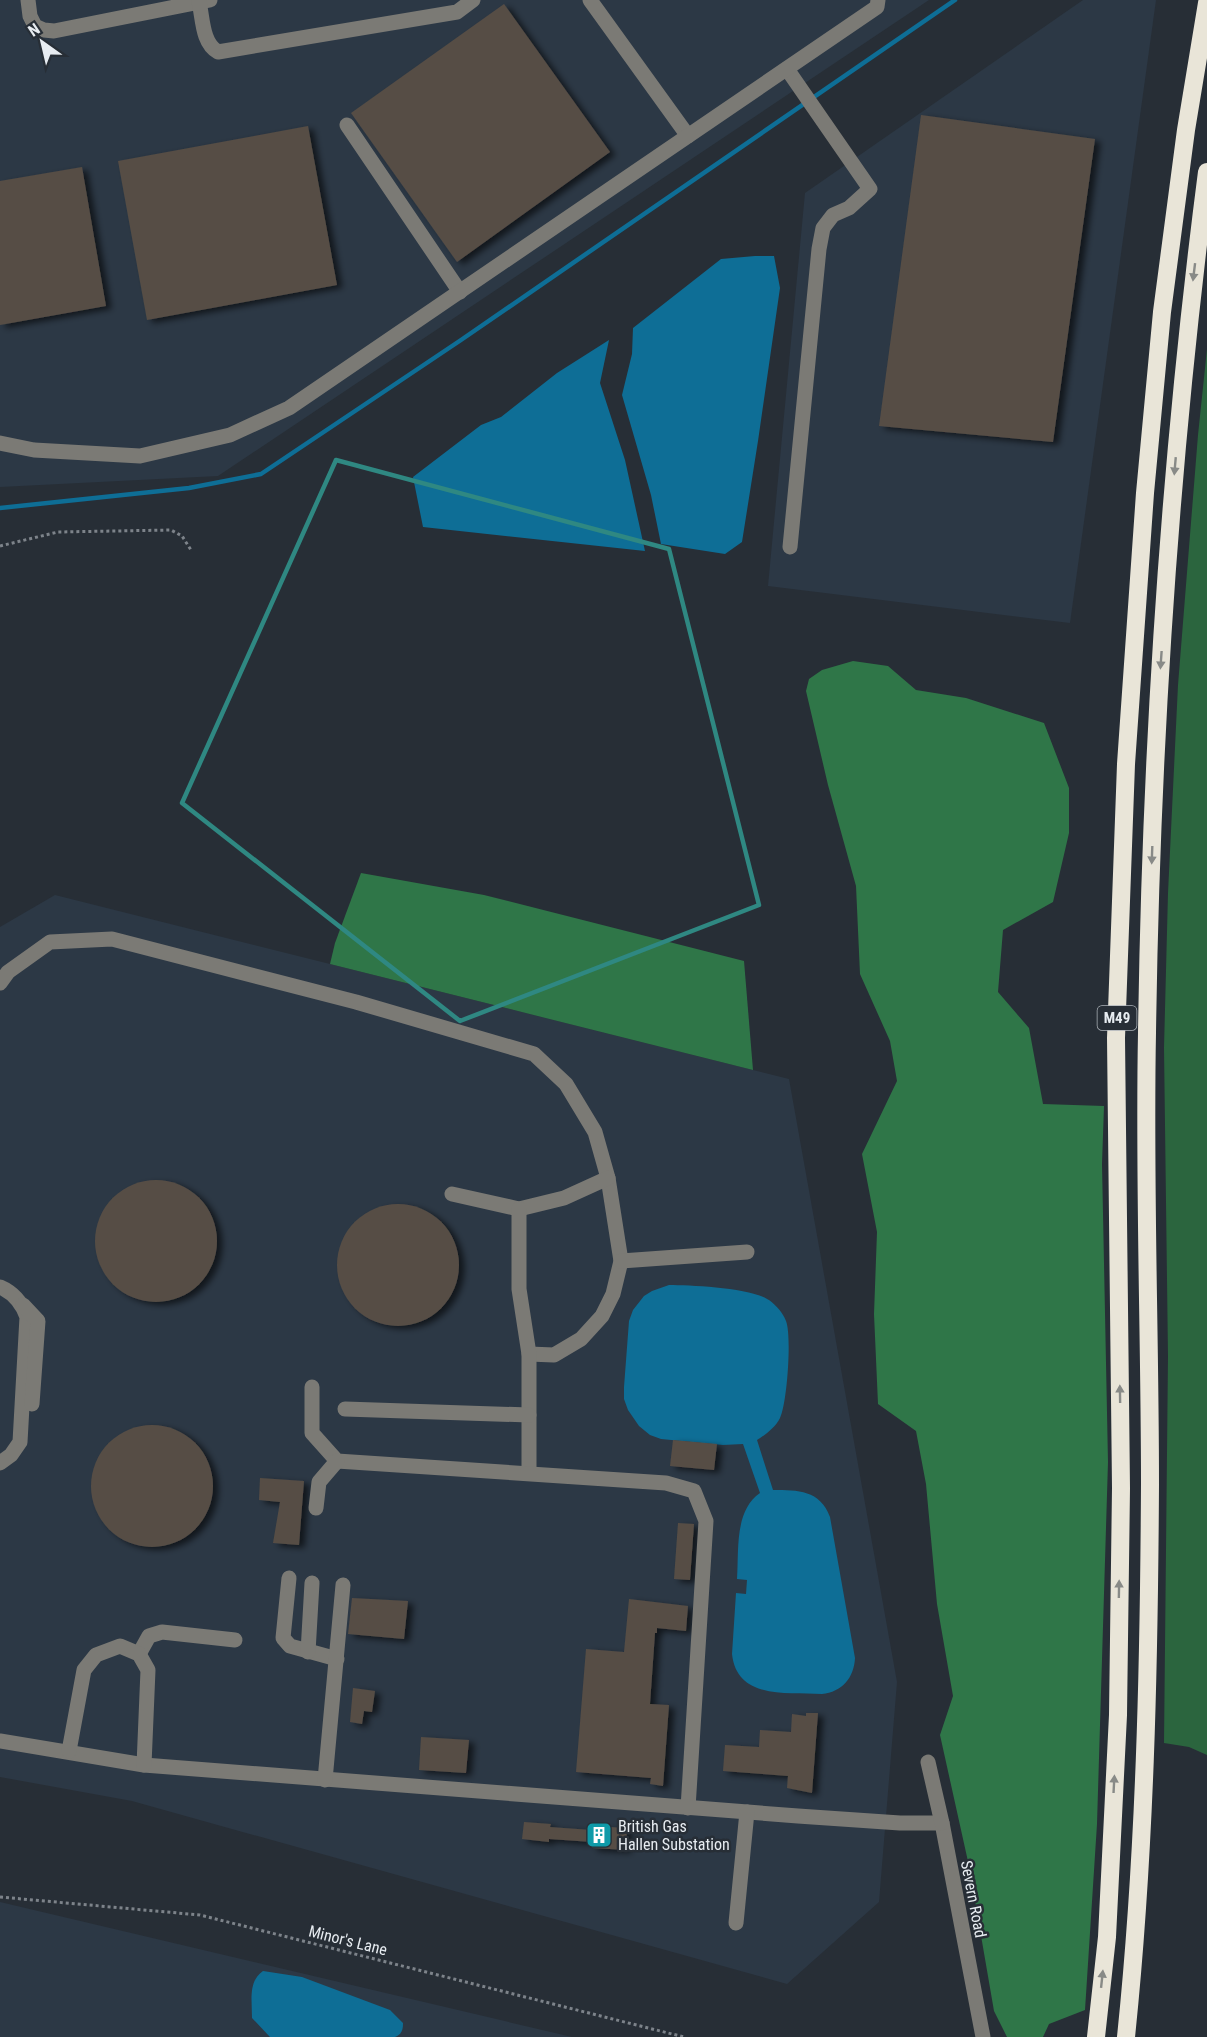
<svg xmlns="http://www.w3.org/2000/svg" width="1207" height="2037" font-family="'Roboto Condensed',sans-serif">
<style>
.built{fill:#2c3845}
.green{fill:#2b653e}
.forest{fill:#2f7648}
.water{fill:#0e6e96}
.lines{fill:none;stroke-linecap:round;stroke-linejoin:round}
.stream{stroke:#0e6e96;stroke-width:4.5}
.building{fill:#564d45;filter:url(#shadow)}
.path{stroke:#7d838a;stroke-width:3;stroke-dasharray:3 3;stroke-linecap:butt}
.minor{stroke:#7b7a75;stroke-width:15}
.highway{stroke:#e9e5d8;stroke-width:18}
.oneway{fill:#888a87}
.marked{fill:none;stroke:#2f8882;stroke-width:4.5;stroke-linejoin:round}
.labels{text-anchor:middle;stroke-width:5;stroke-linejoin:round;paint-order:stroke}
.shield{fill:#272e36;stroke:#adb3b9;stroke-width:1.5}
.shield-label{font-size:15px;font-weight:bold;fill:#e7ecf1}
.poi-label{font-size:16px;fill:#e7ecf1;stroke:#272e36;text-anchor:start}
.street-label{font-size:16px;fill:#e7ecf1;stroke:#272e36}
</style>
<defs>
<filter id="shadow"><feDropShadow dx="5.5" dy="3" stdDeviation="3" flood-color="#0009"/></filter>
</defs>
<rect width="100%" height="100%" fill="#272e36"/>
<g class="built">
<path d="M 0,0 L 929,0 L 218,476 L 0,487 Z"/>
<path d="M 1083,0 L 1156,0 L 1070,623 L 768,586 L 805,193 Z"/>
<path d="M 55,895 L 789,1079 L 897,1682 L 879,1902 L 787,1984 L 132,1801 L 0,1777 L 0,927 Z"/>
<path d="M 0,1902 L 572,2037 L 0,2037 Z"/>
</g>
<path class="green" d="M 1207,349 L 1207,1755 L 1189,1747 L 1164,1743 L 1168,1356 L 1164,1048 L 1168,893 L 1178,685 L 1198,435 Z"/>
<g class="forest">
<path d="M 853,661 L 888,666 L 916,690 L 966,698 L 1044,723 L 1069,788 L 1069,833 L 1053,902 L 1003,930 L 998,992 L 1029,1028 L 1043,1104 L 1104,1106 L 1102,1164 L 1108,1462 L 1097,1824 L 1085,2010 L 1049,2024 L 1043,2037 L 1007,2037 L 994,2011 L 969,1866 L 940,1735 L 953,1696 L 937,1604 L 926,1484 L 916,1431 L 878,1404 L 874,1314 L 877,1232 L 862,1154 L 897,1081 L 890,1041 L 860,974 L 856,886 L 828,785 L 806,691 L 809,679 L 822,670 Z"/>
<path d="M 361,873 L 484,895 L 744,961 L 753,1070 L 330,964 L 335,943 Z"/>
</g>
<g class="water">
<path d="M 755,256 L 774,256 L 780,288 L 758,441 L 742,542 L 725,554 L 661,544 L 651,495 L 622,395 L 632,354 L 633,328 L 721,259 Z"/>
<path d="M 609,340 L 600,383 L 625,460 L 645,551 L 423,527 L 413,477 L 481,425 L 501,417 L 557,373 Z"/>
<path d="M 669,1285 C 691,1285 752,1288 769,1300 C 777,1306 783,1313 786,1321 C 792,1336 787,1404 780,1418 C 775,1428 765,1435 757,1440 L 773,1490 C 798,1490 820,1490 830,1517 L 855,1658 C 854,1678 842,1692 822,1694 C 787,1692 737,1700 732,1654 L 736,1593 L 746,1594 L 747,1580 L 737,1579 C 739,1551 734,1511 760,1493 L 743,1444 L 723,1445 L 661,1439 L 650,1435 L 639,1426 L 628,1410 L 624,1399 L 624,1387 L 629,1321 L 633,1310 L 644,1296 L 652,1291 Z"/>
<path d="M 263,1971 L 302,1977 L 390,2010 L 403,2023 C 403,2030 402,2034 395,2037 L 270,2037 L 252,2018 C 252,2001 248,1981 263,1971 Z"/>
</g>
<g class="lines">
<path class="stream" d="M 0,508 L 189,488 L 261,474 L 461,340 L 955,0"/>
</g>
<g class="building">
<path d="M 504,4 L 610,152 L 457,262 L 351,113 Z"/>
<path d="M 921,115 L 1095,139 L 1053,442 L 879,426 Z"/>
<path d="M 308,126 L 337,285 L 147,320 L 118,161 Z"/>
<path d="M 82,167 L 106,306 L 0,325 L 0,181 Z"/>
<circle cx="156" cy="1241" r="61"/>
<circle cx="398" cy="1265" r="61"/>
<circle cx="152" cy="1486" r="61"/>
<path d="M 673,1440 L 717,1444 L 714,1470 L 670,1466 Z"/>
<path d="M 260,1478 L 304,1481 L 299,1545 L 273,1543 L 280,1502 L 259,1500 Z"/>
<path d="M 678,1523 L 694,1524 L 690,1580 L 674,1579 Z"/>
<path d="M 352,1598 L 408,1601 L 404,1639 L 348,1634 Z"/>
<path d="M 629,1599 L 688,1606 L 686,1631 L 657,1628 L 657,1633 L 655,1633 L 650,1704 L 669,1705 L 663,1786 L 650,1784 L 651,1778 L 576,1772 L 586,1649 L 624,1652 Z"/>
<path d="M 353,1688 L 375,1691 L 372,1712 L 364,1711 L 362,1724 L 350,1722 Z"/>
<path d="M 806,1713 L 818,1713 L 812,1793 L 787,1788 L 788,1776 L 723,1771 L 725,1745 L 759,1747 L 760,1730 L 791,1732 L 792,1714 L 806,1716 Z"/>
<path d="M 421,1737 L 469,1740 L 466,1773 L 419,1770 Z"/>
<path d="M 524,1822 L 551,1824 L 550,1827 L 592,1830 L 592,1826 L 627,1828 L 626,1850 L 592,1848 L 592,1842 L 549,1839 L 549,1842 L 522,1839 Z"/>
</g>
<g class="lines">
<g class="path">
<path d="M 0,546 L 58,532 L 171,530 L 182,536 L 191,550"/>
<path d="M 0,1897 L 200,1915 L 684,2037"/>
</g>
<g class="minor">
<path d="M 28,0 L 30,16 L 35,26 L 44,30 L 54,31 L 210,0"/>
<path d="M 590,0 L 688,136"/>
<path d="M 199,2 C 203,19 202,43 218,52 L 457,12 L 473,0"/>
<path d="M 787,69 L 870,189 L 849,208 L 833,215 L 823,228 L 819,249 L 790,547"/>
<path d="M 347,125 L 460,292"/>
<path d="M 0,443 L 34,450 L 140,456 L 230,435 L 289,408 L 877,7 L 878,0"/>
<path d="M 0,983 L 8,972 L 50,942 L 112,939 L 356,1002 L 534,1054 L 566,1084 L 595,1132 L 608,1178 L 621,1261 L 613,1294 L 602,1316 L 581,1339 L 554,1355 L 529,1354"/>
<path d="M 452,1194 L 519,1209 L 564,1198 L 608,1178"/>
<path d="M 519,1209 L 519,1289 L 529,1354 L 529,1472"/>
<path d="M 621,1261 L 747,1252"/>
<path d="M 0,1287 C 14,1293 22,1303 27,1317 L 20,1442 L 11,1455 L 0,1463"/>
<path d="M 23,1305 L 38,1321 L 32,1404"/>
<path d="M 312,1387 L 312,1433 L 337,1461 L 666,1483 L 694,1491 L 706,1521 L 688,1808"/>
<path d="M 345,1409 L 529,1415"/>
<path d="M 316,1508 L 319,1482 L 337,1461"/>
<path d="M 289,1578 L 283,1638 L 290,1646 L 337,1659"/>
<path d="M 308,1652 L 312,1583"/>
<path d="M 139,1654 L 149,1636 L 162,1632 L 235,1640"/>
<path d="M 0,1741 L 144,1765 L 798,1816 L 900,1823 L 942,1823 L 983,2037"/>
<path d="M 69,1751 L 84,1670 L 96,1655 L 120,1646 L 139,1654 L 148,1670 L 144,1765"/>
<path d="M 928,1762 L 942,1823"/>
<path d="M 325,1780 L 343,1585"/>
<path d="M 736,1923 L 747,1812"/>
</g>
<g class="highway">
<path d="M 1096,2037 L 1107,1937 L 1118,1715 L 1121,1488 L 1116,1038 L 1126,764 L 1145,493 L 1162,312 L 1186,130 L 1207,3"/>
<path d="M 1126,2037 C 1145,1854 1149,1668 1150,1484 C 1150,1334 1144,1183 1147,1033 C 1151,745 1170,458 1207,172"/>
</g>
</g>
<defs><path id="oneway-solid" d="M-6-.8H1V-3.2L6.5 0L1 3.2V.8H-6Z" transform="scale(1.5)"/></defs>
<g class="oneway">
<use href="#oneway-solid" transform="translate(1194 272) rotate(97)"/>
<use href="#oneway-solid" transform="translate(1175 466) rotate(95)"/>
<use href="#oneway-solid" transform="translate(1161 660) rotate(94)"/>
<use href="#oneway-solid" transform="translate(1152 855) rotate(92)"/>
<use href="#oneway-solid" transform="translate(1120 1394) rotate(-91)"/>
<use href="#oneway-solid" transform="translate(1119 1589) rotate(-89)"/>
<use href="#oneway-solid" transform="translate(1114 1784) rotate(-87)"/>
<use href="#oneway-solid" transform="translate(1102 1979) rotate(-84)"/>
</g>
<path class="marked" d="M 336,460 L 669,549 L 759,905 L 460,1021 L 182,803 Z"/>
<defs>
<g id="building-square" transform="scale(1.35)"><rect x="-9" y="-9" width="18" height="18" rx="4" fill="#0f9aa8" stroke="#272e36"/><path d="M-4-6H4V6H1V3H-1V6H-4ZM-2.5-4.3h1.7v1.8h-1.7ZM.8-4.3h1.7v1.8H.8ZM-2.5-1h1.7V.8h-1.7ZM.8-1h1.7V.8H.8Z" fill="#fff"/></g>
</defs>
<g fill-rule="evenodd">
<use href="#building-square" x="599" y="1835"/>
</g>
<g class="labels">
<rect class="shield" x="1097.5" y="1006" width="39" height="24" rx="4.5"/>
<g class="shield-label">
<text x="1117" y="1023">M49</text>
</g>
<g class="poi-label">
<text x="618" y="1832">British Gas<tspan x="618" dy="18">Hallen Substation</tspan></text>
</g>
<g class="street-label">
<text transform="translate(974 1899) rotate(79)" y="6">Severn Road</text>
<text transform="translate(348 1940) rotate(14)" y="6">Minor's Lane</text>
</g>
</g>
<g transform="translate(42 42) rotate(326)" stroke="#272e36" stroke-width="4.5" paint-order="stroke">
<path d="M0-4.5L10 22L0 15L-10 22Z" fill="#e7ecf1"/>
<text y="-9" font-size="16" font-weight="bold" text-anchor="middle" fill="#e7ecf1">N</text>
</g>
</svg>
